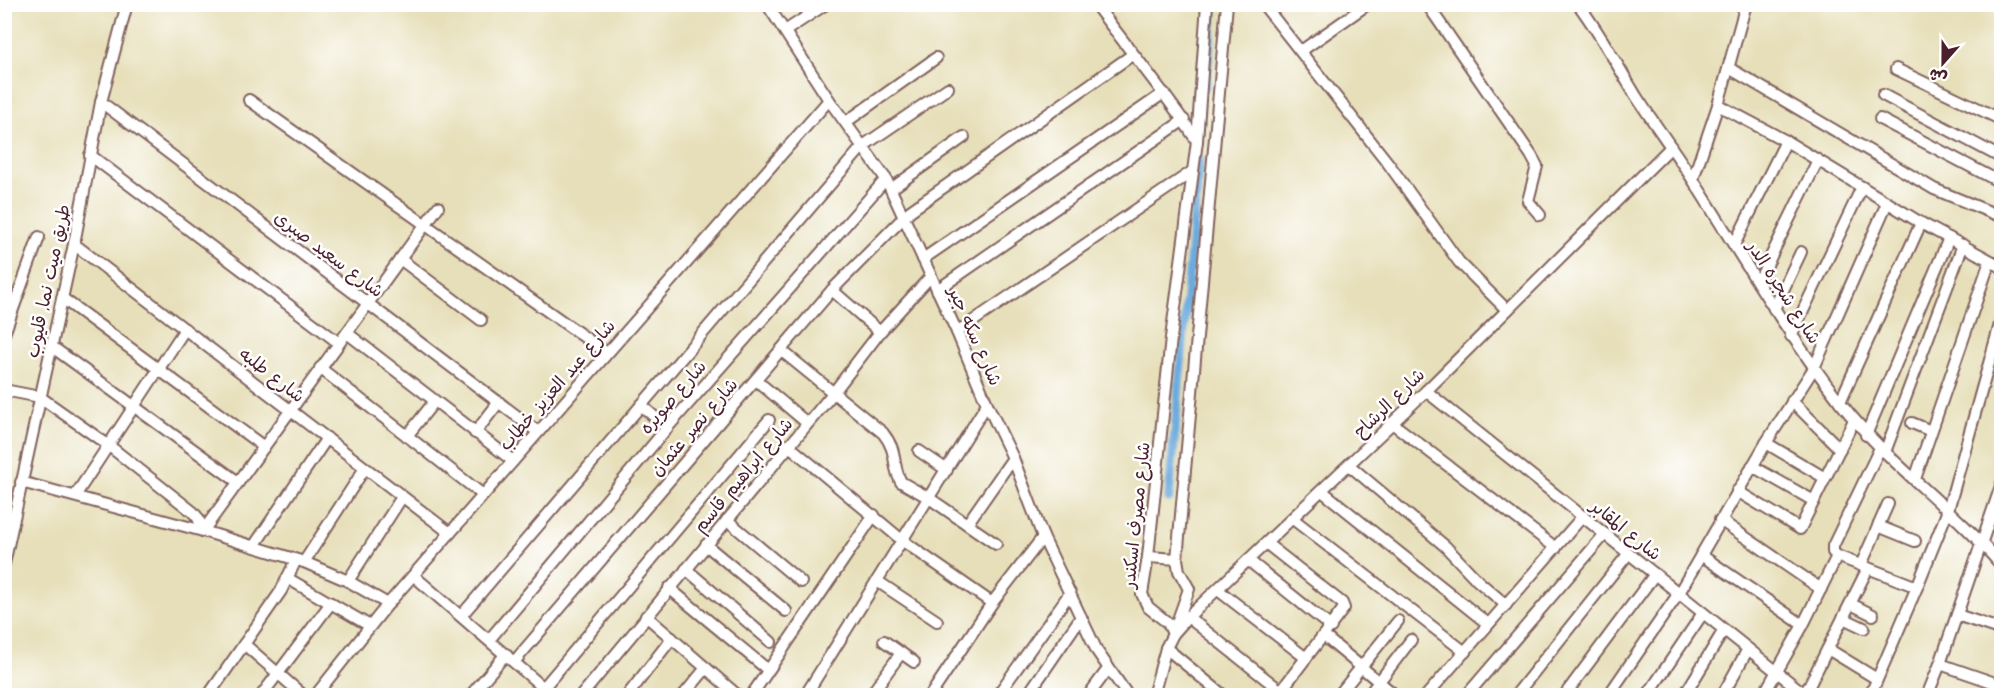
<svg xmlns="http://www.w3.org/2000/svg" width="2006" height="700" font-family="'Comic Neue','Playpen Sans Arabic',sans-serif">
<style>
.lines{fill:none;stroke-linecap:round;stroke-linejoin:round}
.canal{stroke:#6baade;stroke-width:9}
.minor-casing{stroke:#81625d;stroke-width:14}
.minor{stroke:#fff;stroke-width:10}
.labels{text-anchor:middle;stroke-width:5;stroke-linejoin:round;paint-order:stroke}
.street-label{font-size:18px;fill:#4a1f2b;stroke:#fff}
</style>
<rect width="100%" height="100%" fill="#fff"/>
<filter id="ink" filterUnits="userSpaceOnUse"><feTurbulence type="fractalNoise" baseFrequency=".0167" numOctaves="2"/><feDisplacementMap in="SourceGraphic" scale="12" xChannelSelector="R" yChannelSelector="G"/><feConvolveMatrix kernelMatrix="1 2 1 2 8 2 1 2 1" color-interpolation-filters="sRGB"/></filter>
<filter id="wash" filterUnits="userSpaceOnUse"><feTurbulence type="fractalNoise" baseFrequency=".008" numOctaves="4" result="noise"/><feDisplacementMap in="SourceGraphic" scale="24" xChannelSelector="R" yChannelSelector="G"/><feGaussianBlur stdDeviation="1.35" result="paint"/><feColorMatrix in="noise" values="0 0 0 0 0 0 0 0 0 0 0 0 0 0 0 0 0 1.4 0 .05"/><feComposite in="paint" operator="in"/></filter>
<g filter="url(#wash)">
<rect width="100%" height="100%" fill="#e7dfb9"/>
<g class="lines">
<g class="canal">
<path d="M 1206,86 L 1214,4"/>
<path d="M 1169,498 L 1199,160"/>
</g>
</g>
</g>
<g filter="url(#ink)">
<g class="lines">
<g class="minor-casing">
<g id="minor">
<path d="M 767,4 L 829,100 L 886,179 L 957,332 L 987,404 L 1013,458 L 1043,537 L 1097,651 L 1128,696"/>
<path d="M 1095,4 C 1129,50 1166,93 1197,141"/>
<path d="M 1263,4 L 1388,163 L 1459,262 L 1507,310"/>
<path d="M 1427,4 L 1531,155 L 1537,166 L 1528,201 L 1540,215"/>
<path d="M 1578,4 C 1600,33 1617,65 1636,96 C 1655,125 1676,153 1695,183 C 1742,257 1786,332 1840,402 C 1887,463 1952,507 2002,566"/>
<path d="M 785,31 L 826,4"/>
<path d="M 1301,51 L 1368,4"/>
<path d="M 1729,68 L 1934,189 L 2002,217"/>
<path d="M 1896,69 L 2002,120"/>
<path d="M 1883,95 L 2002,158"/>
<path d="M 249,100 L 607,353"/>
<path d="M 101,102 L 538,432"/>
<path d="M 1718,105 L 1786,141 L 1921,223 L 2002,267"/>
<path d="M 1880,119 L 2002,183"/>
<path d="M 846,122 L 936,58"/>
<path d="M 90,155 L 339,343"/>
<path d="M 1693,179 L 1718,105 L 1746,4"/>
<path d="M 891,189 L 964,137"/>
<path d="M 74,244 L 450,533"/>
<path d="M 1734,245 L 1786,141"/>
<path d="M 400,259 L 481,320"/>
<path d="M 923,259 L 1164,93"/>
<path d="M 1758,283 L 1818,160"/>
<path d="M 832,290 L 880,332"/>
<path d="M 937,290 L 1184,120"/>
<path d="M 62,298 L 264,447"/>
<path d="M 1774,309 L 1801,252"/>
<path d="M 957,332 L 1193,171"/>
<path d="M 347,333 L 513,461"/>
<path d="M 4,334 L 39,237"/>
<path d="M 1791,336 L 1862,187"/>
<path d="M 51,346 L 238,482"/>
<path d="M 782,351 L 883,433 C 899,453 891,464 901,482 L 929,498 L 996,544"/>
<path d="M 320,368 L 483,495"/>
<path d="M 756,380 L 807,423"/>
<path d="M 4,390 L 40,397 L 108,445 L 193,512 L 198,518 L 203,531"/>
<path d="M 1426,391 L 1807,696"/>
<path d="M 1792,401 L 1840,449"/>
<path d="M 1840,402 L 1921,223"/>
<path d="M 641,405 L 667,428"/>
<path d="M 1392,423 L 1556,548"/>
<path d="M 1912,423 L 1931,431"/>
<path d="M 475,433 L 499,402"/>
<path d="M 1866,435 L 1949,238"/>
<path d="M 407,436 L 434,402"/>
<path d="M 1766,443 L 1825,478"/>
<path d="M 788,445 L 903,541 L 992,603"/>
<path d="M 919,451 L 947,470"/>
<path d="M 1885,452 L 1963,245"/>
<path d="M 1349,465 L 1445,546 L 1478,581 L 1506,605"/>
<path d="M 1752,466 L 1814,501"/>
<path d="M 1915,479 L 1990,261"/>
<path d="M 21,482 L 203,531 L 304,562 L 348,581 L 388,604"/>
<path d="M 1322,491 L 1488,624"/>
<path d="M 1737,491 L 1800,529 L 1854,420"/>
<path d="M 75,496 L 185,329"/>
<path d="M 1293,519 L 1465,652"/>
<path d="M 727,520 L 801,582"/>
<path d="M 1720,520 L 1821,589"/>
<path d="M 967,524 L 1013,458"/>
<path d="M 1878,526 L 1915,541"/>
<path d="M 203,531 L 438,207"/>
<path d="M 1267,544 L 1342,603 L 1344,608 L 1277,696"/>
<path d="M 706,545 L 786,611"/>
<path d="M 254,546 L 327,438"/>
<path d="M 1701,555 L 1803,625"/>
<path d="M 1837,556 L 1833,552 L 1833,546 L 1880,448"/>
<path d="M 1837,556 L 1917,587"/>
<path d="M 1148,557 L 1177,559"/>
<path d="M 1248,560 L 1331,627"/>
<path d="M 304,562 L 365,468"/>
<path d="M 4,564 L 74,244 L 101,102 L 127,4"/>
<path d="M 1861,565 L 1888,504"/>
<path d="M 686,569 L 771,642"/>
<path d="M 414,576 L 553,696"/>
<path d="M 287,578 L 370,626"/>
<path d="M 348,581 L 402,497"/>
<path d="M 877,581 L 937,621"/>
<path d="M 669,588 L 768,670"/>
<path d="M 1218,590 L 1306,658"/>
<path d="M 1851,604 L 1873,615"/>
<path d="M 1957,615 L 2002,630"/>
<path d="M 461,616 L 863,146 L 948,88"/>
<path d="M 646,616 L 736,694"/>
<path d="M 1188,617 L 1281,691"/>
<path d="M 1843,618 L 1864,628"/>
<path d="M 1175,628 L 1189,589 L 1179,571 L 1177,559 L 1227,4"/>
<path d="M 1173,634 L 1168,623 L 1148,607 L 1142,594 L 1148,557 L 1171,338 L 1197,141 L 1207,4"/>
<path d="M 1324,636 L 1396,696"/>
<path d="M 489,640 L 667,428 L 886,179"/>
<path d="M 884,641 L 914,662"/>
<path d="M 244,644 L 304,696"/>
<path d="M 1166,648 L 1224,696"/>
<path d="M 1828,649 L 1877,679"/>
<path d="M 514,662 L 832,290 L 910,211 L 1132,55"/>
<path d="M 1940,664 L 1995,683"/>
<path d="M 544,687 L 769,420"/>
<path d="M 1805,694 L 1868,568"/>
<path d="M 208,696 L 281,591 L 296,560"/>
<path d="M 261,696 L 331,603"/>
<path d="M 315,696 L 388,604 L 829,100"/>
<path d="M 470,696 L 506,654"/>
<path d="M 581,696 L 834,392 L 880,332 L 931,276"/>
<path d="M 627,696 L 672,638"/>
<path d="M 683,696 L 706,668"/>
<path d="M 751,696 L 874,515"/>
<path d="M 805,696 L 987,404"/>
<path d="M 870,696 L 901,653"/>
<path d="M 930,696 L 992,603 L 1043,537"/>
<path d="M 997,696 L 1070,593"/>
<path d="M 1027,696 L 1081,617"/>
<path d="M 1088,696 L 1108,669"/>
<path d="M 1153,696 L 1166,648 L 1173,634 L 1188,617 L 1426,391 L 1671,147"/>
<path d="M 1338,696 L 1398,621"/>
<path d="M 1368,696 L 1411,640"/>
<path d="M 1426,696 L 1583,516"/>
<path d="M 1466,696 L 1605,534"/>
<path d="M 1515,696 L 1629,553"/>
<path d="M 1564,696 L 1655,574"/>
<path d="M 1608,696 L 1679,593 L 1766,443 L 1814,368 L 1887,203"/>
<path d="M 1647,696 L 1703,613"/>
<path d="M 1684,696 L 1724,630"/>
<path d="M 1722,696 L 1748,649"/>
<path d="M 1763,696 L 1803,625 L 1837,556"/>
<path d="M 1870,696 L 1917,587 L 1948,510 L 2002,317"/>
<path d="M 1927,696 L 1940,664 L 2002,483"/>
</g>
</g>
<use href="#minor" class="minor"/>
</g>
</g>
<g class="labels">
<g class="street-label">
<text transform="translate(329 254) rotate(37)" y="6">شارع سعيد صبرى</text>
<text transform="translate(48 281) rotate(-78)" y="6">طريق ميت نما, قليوب</text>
<text transform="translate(1784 292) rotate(57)" y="6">شارع شجره الدر</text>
<text transform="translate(975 336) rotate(66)" y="6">شارع سكه جير</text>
<text transform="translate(272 375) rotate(38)" y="6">شارع طلبه</text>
<text transform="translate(557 385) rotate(-49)" y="6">شارع عبد العزيز خطاب</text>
<text transform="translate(673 397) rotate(-49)" y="6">شارع صويره</text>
<text transform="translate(1389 403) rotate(-44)" y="6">شارع الرشاح</text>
<text transform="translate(694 427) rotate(-49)" y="6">شارع نصر عثمان</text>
<text transform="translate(743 475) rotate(-50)" y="6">شارع ابراهيم قاسم</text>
<text transform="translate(1136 515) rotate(-84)" y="6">شارع مصرف اسكندر</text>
<text transform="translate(1626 530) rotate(39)" y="6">شارع المقابر</text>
</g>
</g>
<rect width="2006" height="700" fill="none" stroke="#fff" stroke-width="24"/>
<g transform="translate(1943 63) rotate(201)" stroke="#ffffff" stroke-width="4.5" paint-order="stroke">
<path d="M0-4.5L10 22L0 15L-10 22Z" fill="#4a1f2b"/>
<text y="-9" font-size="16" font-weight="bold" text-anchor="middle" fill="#4a1f2b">ش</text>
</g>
</svg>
